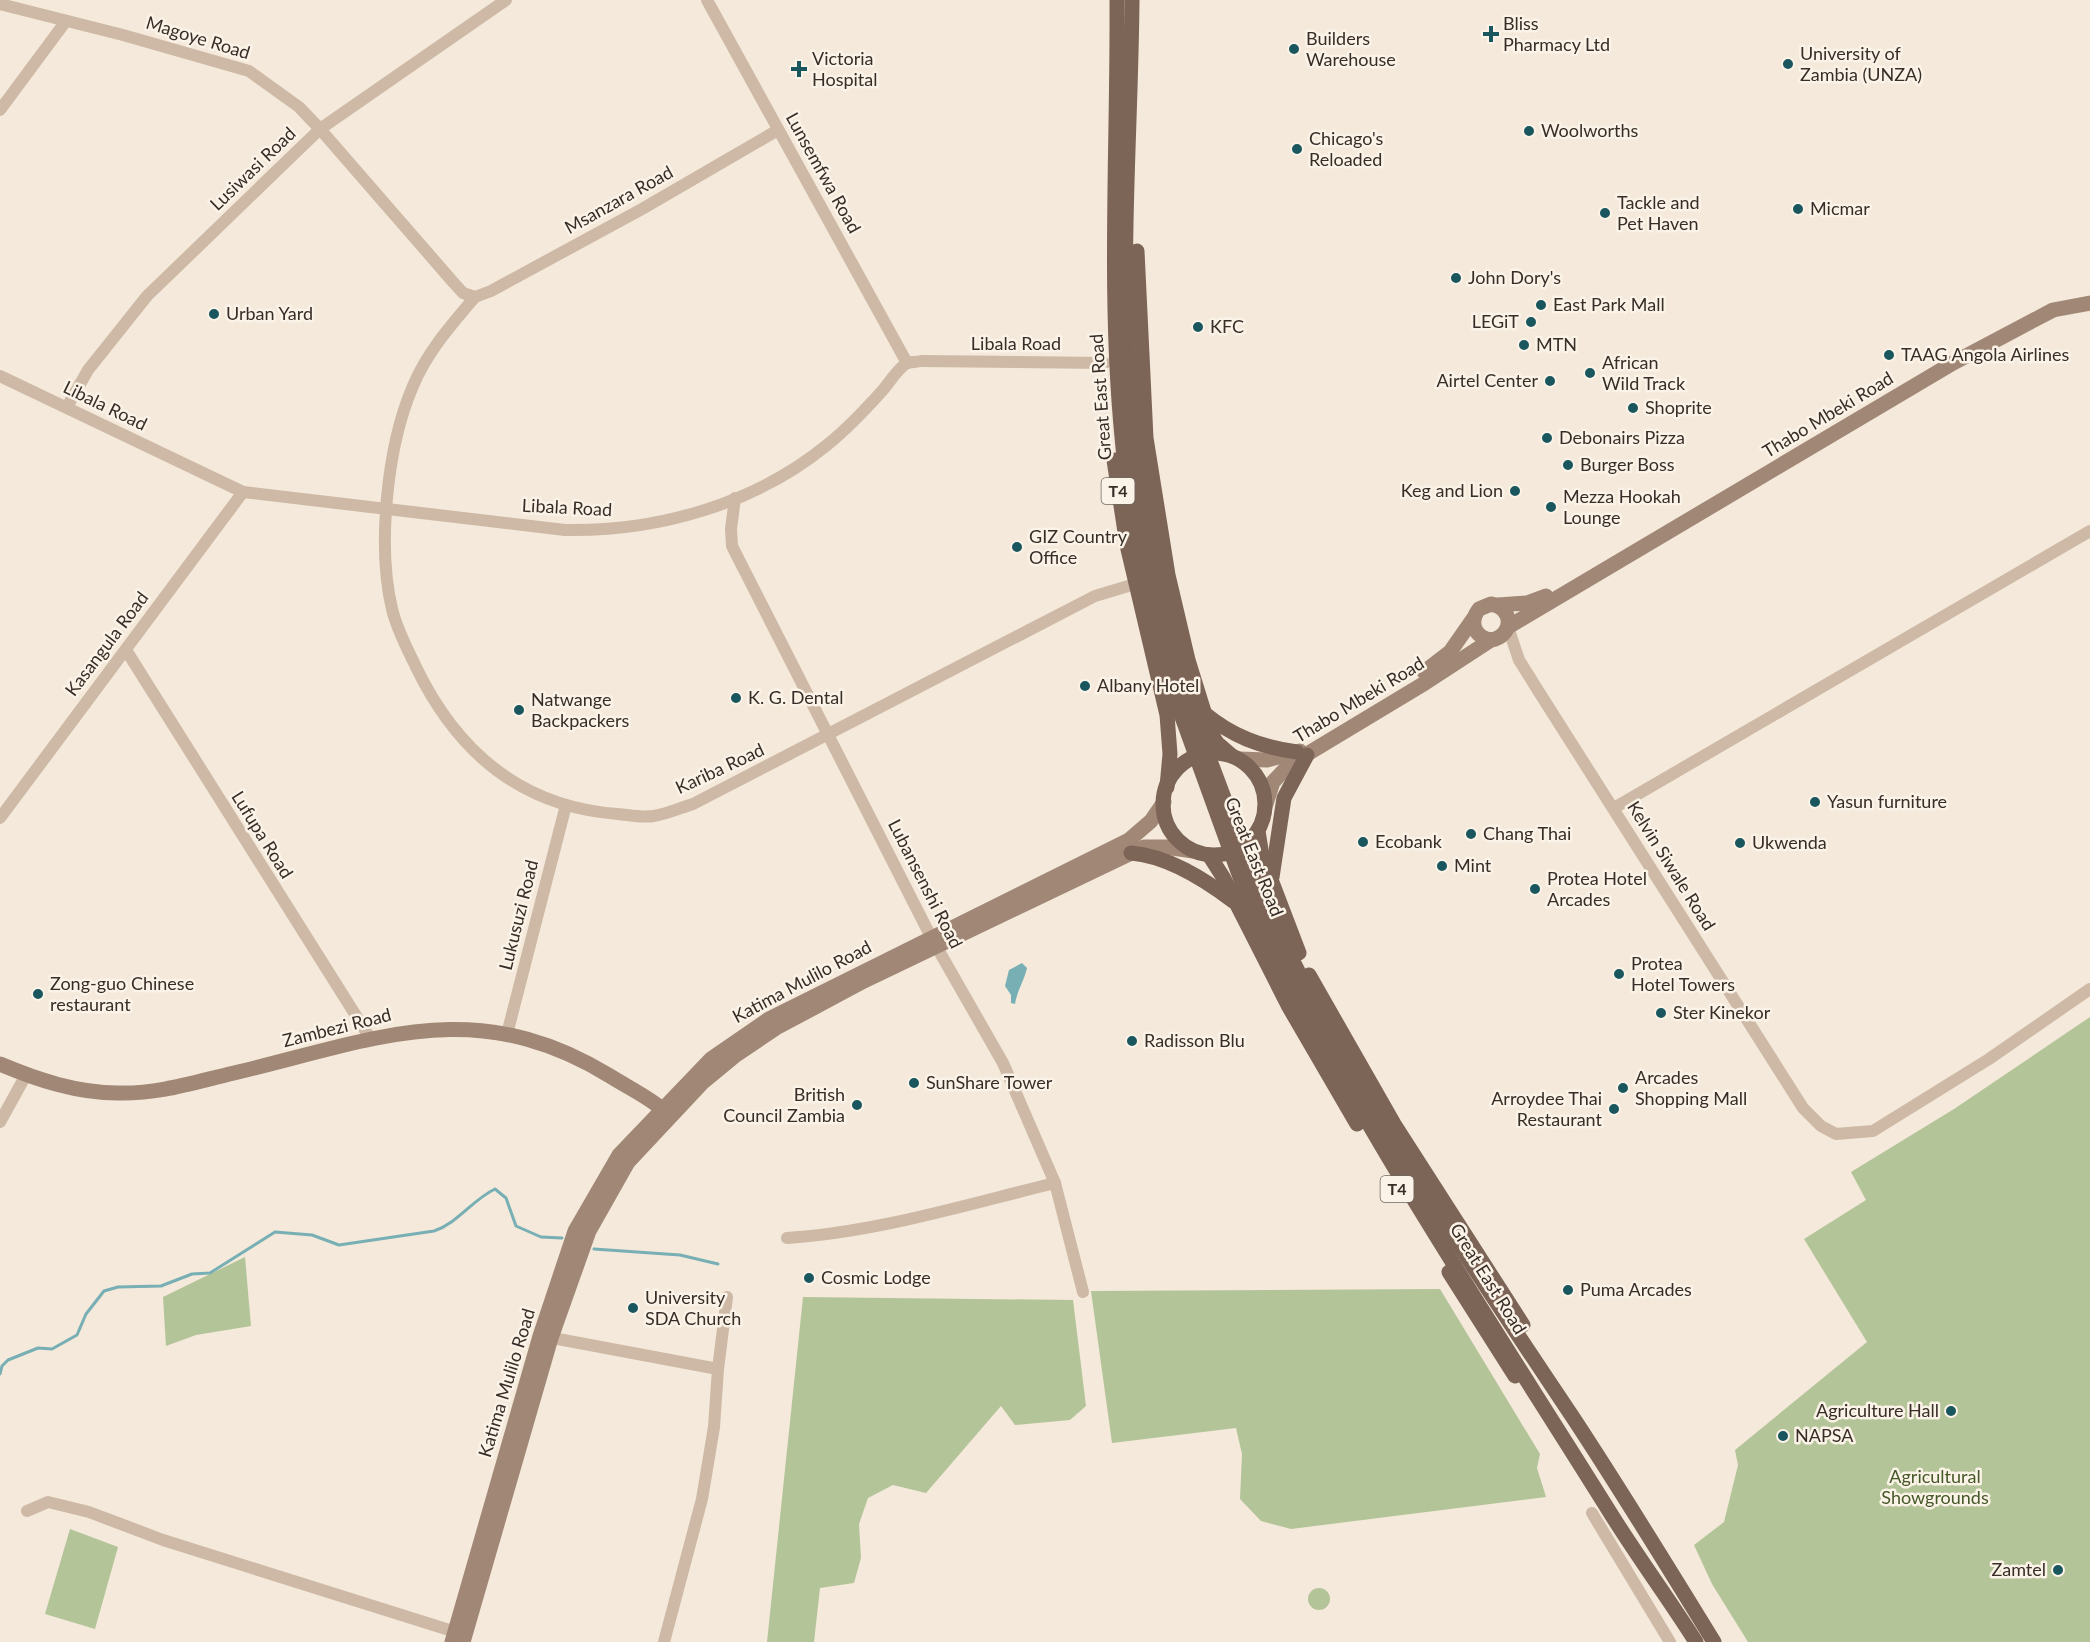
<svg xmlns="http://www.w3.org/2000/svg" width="2090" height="1642" font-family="Lato,sans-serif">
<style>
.green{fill:#b4c499}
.water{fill:#77afb4}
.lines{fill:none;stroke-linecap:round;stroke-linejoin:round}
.stream{stroke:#77afb4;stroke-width:3}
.street{stroke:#cdb9a5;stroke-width:12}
.secondary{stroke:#a18776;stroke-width:15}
.primary{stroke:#7c6457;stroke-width:15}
.primary-bridge{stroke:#7c6457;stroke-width:15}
.poi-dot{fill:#19565e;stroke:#fbf3e7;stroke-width:2}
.labels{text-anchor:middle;stroke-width:5;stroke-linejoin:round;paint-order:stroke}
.shield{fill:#fbf3e7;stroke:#726861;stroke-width:1.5}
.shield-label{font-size:16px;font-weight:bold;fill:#382d27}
.poi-label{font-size:18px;fill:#382d27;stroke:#fbf3e7;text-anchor:start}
.street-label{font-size:18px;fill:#382d27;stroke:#fbf3e7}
.park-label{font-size:18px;fill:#455928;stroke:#fbf3e7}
</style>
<rect width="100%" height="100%" fill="#f4e9da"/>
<g class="green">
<path d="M 2090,1017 L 2090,1642 L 1748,1642 L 1712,1584 L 1694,1545 L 1724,1522 L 1738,1465 L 1735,1450 L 1867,1342 L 1804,1239 L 1866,1200 L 1851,1172 L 1954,1109 Z"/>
<path d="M 245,1257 L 251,1326 L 196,1335 L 166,1346 L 163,1297 Z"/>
<path d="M 1440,1289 L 1540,1454 L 1537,1468 L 1546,1497 L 1291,1529 L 1261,1521 L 1240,1499 L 1242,1454 L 1236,1428 L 1112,1443 L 1091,1291 Z"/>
<path d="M 803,1297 L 1073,1300 L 1086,1406 L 1070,1420 L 1015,1425 L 1001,1406 L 926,1493 L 893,1485 L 868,1498 L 859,1524 L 861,1558 L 854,1583 L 820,1588 L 814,1642 L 767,1642 Z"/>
<path d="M 70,1529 L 118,1547 L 95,1629 L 45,1614 Z"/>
<circle cx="1319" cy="1599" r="11"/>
</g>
<path class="water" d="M 1022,963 L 1027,968 C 1024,981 1017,991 1015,1004 L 1011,1003 L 1011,995 L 1005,986 L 1009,970 Z"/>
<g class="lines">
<g class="stream">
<path d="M 594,1249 L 680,1255 L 718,1264"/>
<path d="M 0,1374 L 2,1366 L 8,1360 L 38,1348 L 52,1349 L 77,1335 L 86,1314 L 104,1291 L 118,1287 L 161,1286 L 192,1274 L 210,1273 L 275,1232 L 312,1235 L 339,1245 L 434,1231 C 458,1223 472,1200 495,1189 L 506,1198 L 516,1226 L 541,1237 L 562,1238"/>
</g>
<g class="street">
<path d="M 707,0 L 907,363"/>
<path d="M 0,4 L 123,35 L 249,71 L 299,107 L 320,129 L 453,282 L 463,293 L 475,297"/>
<path d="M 0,110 L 66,21"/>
<path d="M 475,297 C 452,324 427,352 413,386 C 387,446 377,546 392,609 C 397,630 407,648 416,667 C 457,752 521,807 618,814 C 629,815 643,818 654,816 C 667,814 680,808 693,804 L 1095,596 L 1135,584"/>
<path d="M 475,297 L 491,291 L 642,209 L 778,130"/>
<path d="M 0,376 L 243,492 L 565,530 C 657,532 755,504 827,445 C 847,429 865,410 882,391 C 889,383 898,368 907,363 C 910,362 917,362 921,361 L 1105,363"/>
<path d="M 67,407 L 88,370 L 147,296 L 320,129 L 506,0"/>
<path d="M 735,498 L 731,529 L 732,546 L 931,937 L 1003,1063 L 1055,1183 L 1083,1292"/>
<path d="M 1508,627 L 1519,660 L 1539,692 L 1803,1108 L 1821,1126 L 1836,1134 L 1873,1131 L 1989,1059 L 2090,989"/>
<path d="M 126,650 L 370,1038"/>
<path d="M 1614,808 L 2090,531"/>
<path d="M 0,818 L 243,492"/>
<path d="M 507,1034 L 566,805"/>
<path d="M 0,1122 L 26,1075"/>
<path d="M 787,1238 C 878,1232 968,1204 1055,1183"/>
<path d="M 542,1336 L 718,1369 L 714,1427 L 702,1499 L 664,1642"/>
<path d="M 718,1369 L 727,1297"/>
<path d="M 27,1511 L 48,1502 L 89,1512 L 163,1540 L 462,1634"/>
<path d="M 1592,1513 L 1670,1642"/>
</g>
<g class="secondary">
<path d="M 1498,605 L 1527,603 L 1546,596"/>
<path d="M 1508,627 L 1953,363 L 2053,310 L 2090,303"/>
<path d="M 1424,672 L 1450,652 L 1473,619"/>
<path d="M 1239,759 L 1267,760 L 1300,751"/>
<path d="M 1265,807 L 1273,782 L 1289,765 L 1425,683 L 1491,640 C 1514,636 1514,608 1491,604 L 1479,609 C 1469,622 1474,637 1491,640"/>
<path d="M 0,1064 C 38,1080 77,1093 118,1093 C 159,1094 195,1082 234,1073 C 374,1040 474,993 610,1076 C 629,1088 651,1098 667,1113"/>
<path d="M 452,1642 L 540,1336 L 575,1231 L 619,1155 L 711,1059 L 769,1019 L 1129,840 L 1151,821 L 1164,802"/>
<path d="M 463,1642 L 551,1338 L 589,1231 L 628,1162 L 702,1083 L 736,1055 L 776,1028 L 864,981 L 1144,847 L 1166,847 L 1193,851"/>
</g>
<g class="primary">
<path d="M 1117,0 C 1118,146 1108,292 1122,437 C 1130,532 1156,626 1182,717"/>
<path d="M 1132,0 C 1131,121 1121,242 1128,363 C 1135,483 1159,600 1193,715"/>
<path d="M 1137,251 L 1146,438 L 1168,575 L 1188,660 L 1210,731 L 1217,743 L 1232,756"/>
<path d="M 1114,460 L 1127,545 L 1167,715 L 1170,754 L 1167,787"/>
<path d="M 1204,713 C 1232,736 1260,747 1297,752"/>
<circle cx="1214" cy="804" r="51"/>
<path d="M 1258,831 L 1262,856 L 1299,953"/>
<path d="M 1131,853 C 1168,856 1204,879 1233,901"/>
<path d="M 1209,855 L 1223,877 L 1289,1007 L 1357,1124"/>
<path d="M 1272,877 L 1284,798 L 1307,755"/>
<path d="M 1257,886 C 1342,1075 1459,1247 1574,1419 C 1622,1492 1668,1567 1714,1642"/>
<path d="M 1245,891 C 1345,1104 1481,1306 1606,1506 C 1634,1552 1667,1596 1696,1642"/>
<path d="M 1309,975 L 1394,1124 L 1523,1325"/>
<path d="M 1449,1272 L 1515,1376"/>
</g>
<g class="primary-bridge">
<path d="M 1193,715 L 1257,886"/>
<path d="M 1182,717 L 1245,891"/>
</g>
</g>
<g class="poi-dot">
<path d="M1488 25h6v6h6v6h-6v6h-6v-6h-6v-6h6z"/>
<circle cx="1294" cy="49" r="6"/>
<circle cx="1788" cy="64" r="6"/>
<path d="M796 60h6v6h6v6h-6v6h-6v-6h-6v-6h6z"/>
<circle cx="1529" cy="131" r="6"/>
<circle cx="1297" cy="149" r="6"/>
<circle cx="1798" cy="209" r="6"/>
<circle cx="1605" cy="213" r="6"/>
<circle cx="1456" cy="278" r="6"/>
<circle cx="1541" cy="305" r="6"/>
<circle cx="214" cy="314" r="6"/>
<circle cx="1531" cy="322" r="6"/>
<circle cx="1198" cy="327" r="6"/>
<circle cx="1524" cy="345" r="6"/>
<circle cx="1889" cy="355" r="6"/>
<circle cx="1590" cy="373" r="6"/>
<circle cx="1550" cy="381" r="6"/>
<circle cx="1633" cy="408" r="6"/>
<circle cx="1547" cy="438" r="6"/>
<circle cx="1568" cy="465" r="6"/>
<circle cx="1515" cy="491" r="6"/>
<circle cx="1551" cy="507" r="6"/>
<circle cx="1017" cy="547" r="6"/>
<circle cx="1085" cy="686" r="6"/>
<circle cx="736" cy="698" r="6"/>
<circle cx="519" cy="710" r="6"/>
<circle cx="1815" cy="802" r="6"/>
<circle cx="1471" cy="834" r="6"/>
<circle cx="1363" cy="842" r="6"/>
<circle cx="1740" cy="843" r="6"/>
<circle cx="1442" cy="866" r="6"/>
<circle cx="1535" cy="889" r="6"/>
<circle cx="1619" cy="974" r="6"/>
<circle cx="38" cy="994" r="6"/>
<circle cx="1661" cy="1013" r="6"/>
<circle cx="1132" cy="1041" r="6"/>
<circle cx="914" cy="1083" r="6"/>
<circle cx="1623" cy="1088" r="6"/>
<circle cx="857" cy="1105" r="6"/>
<circle cx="1614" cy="1109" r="6"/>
<circle cx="809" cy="1278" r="6"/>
<circle cx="1568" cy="1290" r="6"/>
<circle cx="633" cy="1308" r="6"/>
<circle cx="1951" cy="1411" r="6"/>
<circle cx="1783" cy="1436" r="6"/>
<circle cx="2058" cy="1570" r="6"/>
</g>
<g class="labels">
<g class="shield">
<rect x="1101.5" y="478" width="33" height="26" rx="4.5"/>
<rect x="1380.5" y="1176" width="33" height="26" rx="4.5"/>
</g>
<g class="shield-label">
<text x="1118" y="497">T4</text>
<text x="1397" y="1195">T4</text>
</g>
<g class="poi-label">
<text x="1503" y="30">Bliss<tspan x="1503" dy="21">Pharmacy Ltd</tspan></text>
<text x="1306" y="45">Builders<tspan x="1306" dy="21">Warehouse</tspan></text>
<text x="1800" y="60">University of<tspan x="1800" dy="21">Zambia (UNZA)</tspan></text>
<text x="812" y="65">Victoria<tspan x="812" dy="21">Hospital</tspan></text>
<text x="1541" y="137">Woolworths</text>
<text x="1309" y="145">Chicago's<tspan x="1309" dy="21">Reloaded</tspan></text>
<text x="1617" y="209">Tackle and<tspan x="1617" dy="21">Pet Haven</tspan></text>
<text x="1810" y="215">Micmar</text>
<text x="1468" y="284">John Dory's</text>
<text x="1553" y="311">East Park Mall</text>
<text x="226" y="320">Urban Yard</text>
<text x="1519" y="328" text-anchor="end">LEGiT</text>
<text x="1210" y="333">KFC</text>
<text x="1536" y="351">MTN</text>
<text x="1901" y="361">TAAG Angola Airlines</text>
<text x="1602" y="369">African<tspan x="1602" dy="21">Wild Track</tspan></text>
<text x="1538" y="387" text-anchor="end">Airtel Center</text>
<text x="1645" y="414">Shoprite</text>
<text x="1559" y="444">Debonairs Pizza</text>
<text x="1580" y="471">Burger Boss</text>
<text x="1503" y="497" text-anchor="end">Keg and Lion</text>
<text x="1563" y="503">Mezza Hookah<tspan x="1563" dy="21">Lounge</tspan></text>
<text x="1029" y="543">GIZ Country<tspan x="1029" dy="21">Office</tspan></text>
<text x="1097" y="692">Albany Hotel</text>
<text x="748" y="704">K. G. Dental</text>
<text x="531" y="706">Natwange<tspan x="531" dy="21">Backpackers</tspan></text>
<text x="1827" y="808">Yasun furniture</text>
<text x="1483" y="840">Chang Thai</text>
<text x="1375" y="848">Ecobank</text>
<text x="1752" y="849">Ukwenda</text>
<text x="1454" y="872">Mint</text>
<text x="1547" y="885">Protea Hotel<tspan x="1547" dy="21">Arcades</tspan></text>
<text x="1631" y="970">Protea<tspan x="1631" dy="21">Hotel Towers</tspan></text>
<text x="50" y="990">Zong-guo Chinese<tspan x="50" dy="21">restaurant</tspan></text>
<text x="1673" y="1019">Ster Kinekor</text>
<text x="1144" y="1047">Radisson Blu</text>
<text x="1635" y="1084">Arcades<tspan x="1635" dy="21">Shopping Mall</tspan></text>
<text x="926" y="1089">SunShare Tower</text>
<text x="845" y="1101" text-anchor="end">British<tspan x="845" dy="21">Council Zambia</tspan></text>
<text x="1602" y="1105" text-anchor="end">Arroydee Thai<tspan x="1602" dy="21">Restaurant</tspan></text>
<text x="821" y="1284">Cosmic Lodge</text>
<text x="1580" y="1296">Puma Arcades</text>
<text x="645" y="1304">University<tspan x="645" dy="21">SDA Church</tspan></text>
<text x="1939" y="1417" text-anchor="end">Agriculture Hall</text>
<text x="1795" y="1442">NAPSA</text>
<text x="2046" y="1576" text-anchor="end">Zamtel</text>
</g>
<g class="street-label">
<text transform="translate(198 38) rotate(17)" y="6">Magoye Road</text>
<text transform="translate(253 169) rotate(-44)" y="6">Lusiwasi Road</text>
<text transform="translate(823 173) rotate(61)" y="6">Lunsemfwa Road</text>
<text transform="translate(619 200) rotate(-29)" y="6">Msanzara Road</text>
<text x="1016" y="350">Libala Road</text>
<text transform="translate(1101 397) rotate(-94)" y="6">Great East Road</text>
<text transform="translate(105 406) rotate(26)" y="6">Libala Road</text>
<text transform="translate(1828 415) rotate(-31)" y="6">Thabo Mbeki Road</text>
<text transform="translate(567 508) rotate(3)" y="6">Libala Road</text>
<text transform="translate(107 644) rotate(-53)" y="6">Kasangula Road</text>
<text transform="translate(1359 700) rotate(-31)" y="6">Thabo Mbeki Road</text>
<text transform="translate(720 769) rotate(-25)" y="6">Kariba Road</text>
<text transform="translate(262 835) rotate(58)" y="6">Lufupa Road</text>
<text transform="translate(1254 857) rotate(68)" y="6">Great East Road</text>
<text transform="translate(1671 866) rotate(58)" y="6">Kelvin Siwale Road</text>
<text transform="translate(925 884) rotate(63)" y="6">Lubansenshi Road</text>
<text transform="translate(519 915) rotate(-76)" y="6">Lukusuzi Road</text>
<text transform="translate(802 982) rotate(-28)" y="6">Katima Mulilo Road</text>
<text transform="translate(337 1028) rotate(-14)" y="6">Zambezi Road</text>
<text transform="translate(1488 1279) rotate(58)" y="6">Great East Road</text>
<text transform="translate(507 1383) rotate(-73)" y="6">Katima Mulilo Road</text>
</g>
<g class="park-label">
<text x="1935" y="1483">Agricultural<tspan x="1935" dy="21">Showgrounds</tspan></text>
</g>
</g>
</svg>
